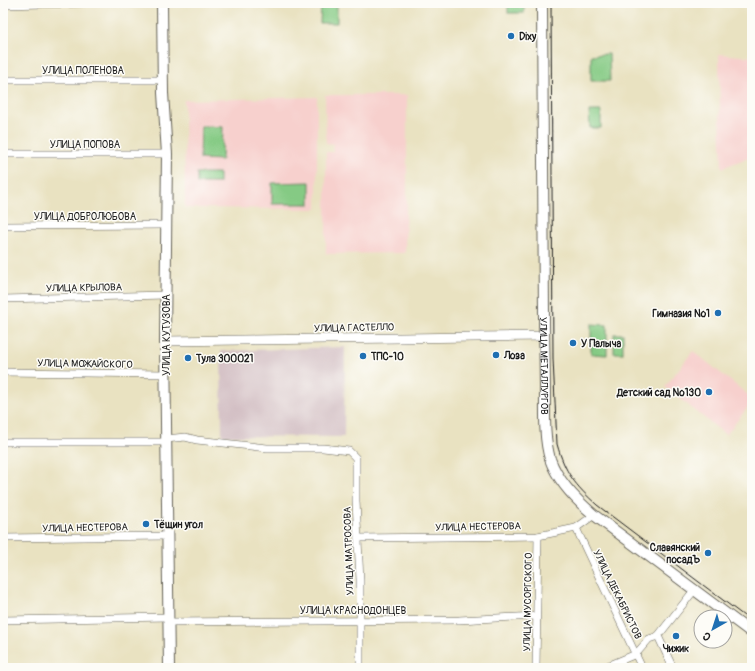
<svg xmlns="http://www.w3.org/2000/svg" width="755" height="671" font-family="Pangolin,sans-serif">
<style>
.built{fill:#f7d0cd}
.industrial{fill:#d2bec3}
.green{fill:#85ca84;stroke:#507350}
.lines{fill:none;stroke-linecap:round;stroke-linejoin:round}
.minor-casing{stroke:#646156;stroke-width:8}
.tertiary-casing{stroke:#646156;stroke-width:10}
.secondary-casing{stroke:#646156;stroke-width:12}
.minor{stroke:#fff;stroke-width:7}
.tertiary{stroke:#fff;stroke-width:9}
.secondary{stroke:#fff;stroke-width:10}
.tram{stroke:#1c1c1c;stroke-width:1}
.poi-dot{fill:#1f6fb2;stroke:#fdfcf7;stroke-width:1.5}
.labels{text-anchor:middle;stroke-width:3;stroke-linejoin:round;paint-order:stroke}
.poi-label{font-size:10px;font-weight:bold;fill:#1c1c1c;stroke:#fdfcf7;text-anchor:start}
.street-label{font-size:10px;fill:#1c1c1c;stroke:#fdfcf7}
</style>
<rect width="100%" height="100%" fill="#fdfcf7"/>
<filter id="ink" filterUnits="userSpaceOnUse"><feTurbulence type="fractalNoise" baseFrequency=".025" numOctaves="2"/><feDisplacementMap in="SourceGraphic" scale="8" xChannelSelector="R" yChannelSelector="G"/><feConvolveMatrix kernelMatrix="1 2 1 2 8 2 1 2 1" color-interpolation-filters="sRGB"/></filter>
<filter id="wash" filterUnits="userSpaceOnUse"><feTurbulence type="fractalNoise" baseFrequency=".012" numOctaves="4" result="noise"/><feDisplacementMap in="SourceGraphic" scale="16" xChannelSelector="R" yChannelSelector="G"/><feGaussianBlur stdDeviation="0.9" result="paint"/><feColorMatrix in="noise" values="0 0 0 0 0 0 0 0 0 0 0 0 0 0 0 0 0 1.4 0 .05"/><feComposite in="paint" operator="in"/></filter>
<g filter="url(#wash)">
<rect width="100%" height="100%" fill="#e9e2c1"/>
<g class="built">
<path d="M 719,54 L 752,57 L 752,156 L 722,168 L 720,119 Z"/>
<path d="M 325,95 L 407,95 L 407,207 L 406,212 L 405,253 L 326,254 L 326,152 L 333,152 L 333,144 L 326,143 Z"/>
<path d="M 317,97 L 317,209 L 185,208 L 184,100 Z"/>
<path d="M 693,351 L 752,398 L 752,402 L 726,435 L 665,387 Z"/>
</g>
<path class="industrial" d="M 345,347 L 344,437 L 222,436 L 221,351 Z"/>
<g class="green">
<path d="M 321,3 L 337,3 L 337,23 L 320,23 Z"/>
<rect x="508" y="3" width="16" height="10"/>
<path d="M 609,54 L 610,81 L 591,81 L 591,55 Z"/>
<path d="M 589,111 L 601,111 L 601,128 L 590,128 Z"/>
<path d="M 201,126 L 223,127 L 222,160 L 200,159 Z"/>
<rect x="197" y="173" width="22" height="10"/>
<path d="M 310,182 L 310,204 L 272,204 L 272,183 Z"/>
<path d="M 591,324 L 607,325 L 607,355 L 591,354 Z"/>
<rect x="614" y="334" width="9" height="19"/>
</g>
</g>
<g filter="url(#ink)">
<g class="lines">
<g class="minor-casing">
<g id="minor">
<path d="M 3,5 L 85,3"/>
<path d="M 3,80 L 163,80"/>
<path d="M 3,154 L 167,154"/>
<path d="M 3,226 L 166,225"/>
<path d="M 3,299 L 166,295"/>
<path d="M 3,372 L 166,374"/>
<path d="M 166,439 L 185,437 L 197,440 L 267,448 L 323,448 L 349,451 L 356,458 L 356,501 L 360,580 L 360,668"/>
<path d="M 3,442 L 166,442"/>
<path d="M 576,528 L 642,668"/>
<path d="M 3,538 L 167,536"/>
<path d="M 358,538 L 538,536 L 576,528 L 594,515"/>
<path d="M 3,620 L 169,617"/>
<path d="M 169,622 L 459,620 L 536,616"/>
<path d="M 658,636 L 673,668"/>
<path d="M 536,668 L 538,536"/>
<path d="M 603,668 L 636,654 L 649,639 L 658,636 L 695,589"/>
</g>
</g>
<g class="tertiary-casing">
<path id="tertiary" d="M 165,341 L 544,336"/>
</g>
<g class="secondary-casing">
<g id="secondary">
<path d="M 162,3 L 163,93 L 167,154 L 165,341 L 169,668"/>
<path id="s1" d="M 542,3 C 543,108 543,212 544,317 C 544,342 545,368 545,393 C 545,414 544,438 550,459 C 558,482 576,500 594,515 L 752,633"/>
</g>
</g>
<use href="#minor" class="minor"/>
<use href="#tertiary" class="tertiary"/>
<use href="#secondary" class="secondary"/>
<path class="tram" d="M 551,3 L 553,359 L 557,444 C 565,473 575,485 597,505 L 752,622"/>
</g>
</g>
<g class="poi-dot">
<circle cx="511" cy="36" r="4"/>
<circle cx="718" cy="313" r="4"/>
<circle cx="573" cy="343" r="4"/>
<circle cx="496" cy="355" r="4"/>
<circle cx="363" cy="356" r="4"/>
<circle cx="188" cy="358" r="4"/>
<circle cx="709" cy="392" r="4"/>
<circle cx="146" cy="524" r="4"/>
<circle cx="708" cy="553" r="4"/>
<circle cx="676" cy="636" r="4"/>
</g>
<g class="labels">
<g class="poi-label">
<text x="519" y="40">Dixy</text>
<text x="710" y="317" text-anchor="end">Гимназия №1</text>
<text x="581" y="347">У Палыча</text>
<text x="504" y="359">Лоза</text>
<text x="371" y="360">ТПС-10</text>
<text x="196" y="362">Тула 300021</text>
<text x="701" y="396" text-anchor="end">Детский сад №130</text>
<text x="154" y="528">Тёщин угол</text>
<text x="700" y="551" text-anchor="end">Славянский<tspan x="700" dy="12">посадЪ</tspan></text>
<text x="676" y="652" text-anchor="middle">Чижик</text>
</g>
<g class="street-label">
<text x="83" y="74">УЛИЦА ПОЛЕНОВА</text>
<text x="85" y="148">УЛИЦА ПОПОВА</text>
<text x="85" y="220">УЛИЦА ДОБРОЛЮБОВА</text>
<text transform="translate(84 287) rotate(-1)" y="4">УЛИЦА КРЫЛОВА</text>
<text transform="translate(354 327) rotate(-1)" y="4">УЛИЦА ГАСТЕЛЛО</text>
<text transform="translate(166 335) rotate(-90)" y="4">УЛИЦА КУТУЗОВА</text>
<text transform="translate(85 363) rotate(1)" y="4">УЛИЦА МОЖАЙСКОГО</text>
<text dy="4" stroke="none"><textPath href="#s1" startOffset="363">УЛИЦА МЕТАЛЛУРГОВ</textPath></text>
<text transform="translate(478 526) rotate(-1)" y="4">УЛИЦА НЕСТЕРОВА</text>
<text transform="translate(85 527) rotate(-1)" y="4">УЛИЦА НЕСТЕРОВА</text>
<text transform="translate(348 551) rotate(-92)" y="4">УЛИЦА МАТРОСОВА</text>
<text transform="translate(618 594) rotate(64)" y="4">УЛИЦА ДЕКАБРИСТОВ</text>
<text transform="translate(527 602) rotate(-89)" y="4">УЛИЦА МУСОРГСКОГО</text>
<text x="353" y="614">УЛИЦА КРАСНОДОНЦЕВ</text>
</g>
</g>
<rect width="755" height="671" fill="none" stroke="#fdfcf7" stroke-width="16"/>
<g transform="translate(713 629) rotate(219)"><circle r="19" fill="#fdfcf7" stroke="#a3a29f"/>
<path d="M0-3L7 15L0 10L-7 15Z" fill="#1f6fb2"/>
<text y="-6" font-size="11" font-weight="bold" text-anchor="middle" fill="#1c1c1c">С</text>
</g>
</svg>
